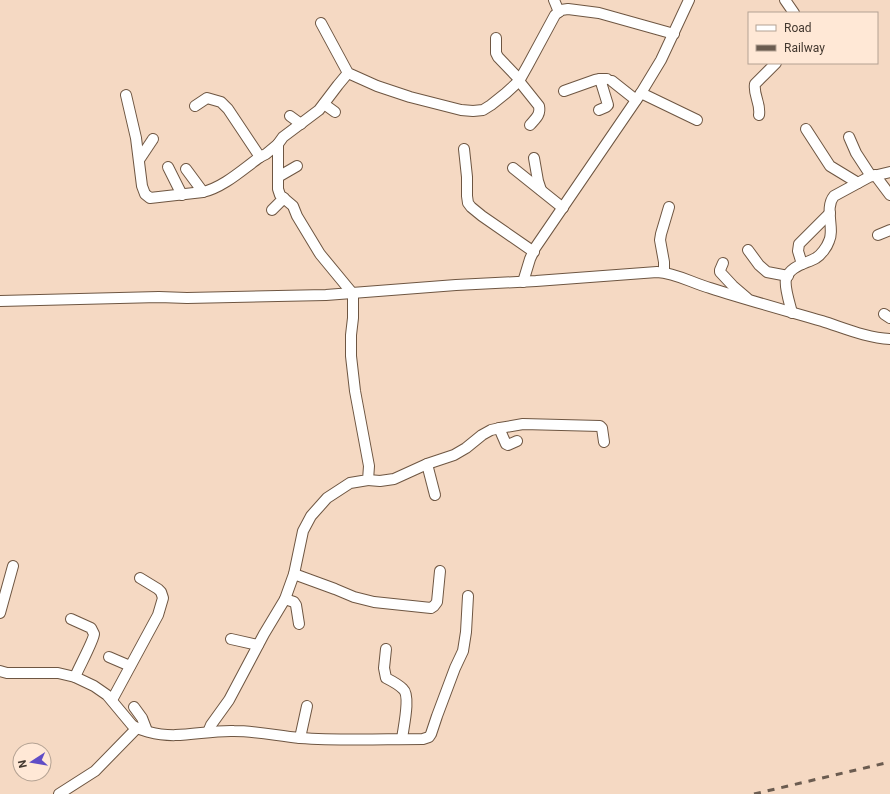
<svg xmlns="http://www.w3.org/2000/svg" width="890" height="794" font-family="Roboto,sans-serif">
<style>
.lines{fill:none;stroke-linecap:round;stroke-linejoin:round}
.minor-casing{stroke:#6e5642;stroke-width:12}
.minor{stroke:#fff;stroke-width:10}
.rail{stroke:#6b5c50;stroke-width:3;stroke-dasharray:7 7;stroke-linecap:butt}
</style>
<rect width="100%" height="100%" fill="#f5d9c3"/>
<g class="lines">
<g class="minor-casing">
<g id="minor">
<path d="M 554,0 L 559,12"/>
<path d="M 785,0 L 794,13"/>
<path d="M 321,23 L 348,73 L 377,86 L 410,97 L 461,110 L 473,111 L 483,110 L 491,105 L 506,93 L 519,81 L 528,65 L 555,15 L 561,10 L 568,9 L 599,13 L 674,34"/>
<path d="M 496,38 L 496,53 L 498,57 L 520,80"/>
<path d="M 519,81 L 539,106 C 541,115 535,119 530,125"/>
<path d="M 612,81 L 636,100"/>
<path d="M 564,91 L 595,80 L 600,79 L 607,79"/>
<path d="M 641,93 L 697,120"/>
<path d="M 126,95 L 136,138 L 142,186 L 145,194 L 150,198 L 203,192 C 224,187 243,169 260,157 L 266,154 L 278,144 L 283,137 L 319,110 L 338,85 L 348,73"/>
<path d="M 324,104 L 335,112"/>
<path d="M 195,106 L 207,98 L 221,102 L 228,109 L 260,157"/>
<path d="M 599,110 L 606,107 L 608,105 L 600,79"/>
<path d="M 759,115 C 761,103 753,95 755,84 L 776,63"/>
<path d="M 290,116 L 301,124"/>
<path d="M 806,129 L 830,166 L 858,183"/>
<path d="M 849,137 L 856,153 L 871,176"/>
<path d="M 464,149 L 467,177 L 467,196 L 468,203 L 471,207 L 482,216 L 534,252"/>
<path d="M 534,158 L 538,181 L 541,190"/>
<path d="M 139,160 L 153,139"/>
<path d="M 168,167 L 182,195"/>
<path d="M 513,168 L 563,208"/>
<path d="M 186,169 L 203,192"/>
<path d="M 875,175 L 890,195"/>
<path d="M 278,177 L 297,166"/>
<path d="M 272,210 L 284,198"/>
<path d="M 878,235 L 890,230"/>
<path d="M 748,250 L 759,265 L 767,272 L 788,276"/>
<path d="M 723,263 L 720,270 L 720,272 L 733,286 L 747,298"/>
<path d="M 802,264 L 798,251 L 799,244 L 830,213"/>
<path d="M 664,272 L 664,262 L 660,240 L 661,234 L 669,207"/>
<path d="M 523,282 L 530,259 L 535,248 L 641,93 L 661,60 L 689,0"/>
<path d="M 0,301 L 159,297 L 187,298 L 326,295 L 456,285 L 536,281 L 657,272 C 676,273 692,283 710,288 C 747,300 784,310 822,321 C 844,328 867,338 890,339"/>
<path d="M 792,313 C 790,304 784,287 786,279 C 790,266 805,264 816,258 C 821,255 827,247 829,241 C 835,229 824,208 834,196 L 869,177 L 890,172"/>
<path d="M 884,314 L 890,318"/>
<path d="M 499,428 L 506,444 L 508,445 L 517,441"/>
<path d="M 427,464 L 435,495"/>
<path d="M 368,480 L 380,481 L 394,479 L 427,464 L 454,455 L 466,448 L 482,435 L 491,430 L 500,428 L 523,424 L 600,426 L 602,428 L 604,442"/>
<path d="M 294,574 L 335,589 L 354,597 L 374,602 L 431,608 L 434,606 L 437,602 L 440,571"/>
<path d="M 285,599 L 294,602 L 296,605 L 299,624"/>
<path d="M 0,613 L 13,566"/>
<path d="M 71,619 L 91,628 C 92,630 93,632 94,634 C 94,640 78,669 75,677"/>
<path d="M 231,639 L 258,645"/>
<path d="M 386,649 L 384,668 L 386,678 C 392,681 398,684 403,689 C 411,696 403,729 402,739"/>
<path d="M 109,657 L 130,666"/>
<path d="M 0,671 L 7,673 L 58,673 L 75,677 L 94,686 L 107,695 L 132,725 C 137,729 143,730 149,732 C 178,740 204,730 234,731 C 256,731 278,736 300,738 C 341,741 382,739 423,739 L 429,737 L 431,734 L 437,716 L 455,668 L 463,651 L 466,632 L 468,596"/>
<path d="M 112,700 L 158,615 L 163,598 L 161,592 L 158,589 L 140,578"/>
<path d="M 134,707 L 142,718 L 147,731"/>
<path d="M 208,732 L 211,725 L 229,700 L 264,634 L 285,599 L 294,574 L 303,531 L 311,516 L 327,498 L 350,483 L 368,480 L 369,466 L 355,391 L 351,356 L 351,335 L 353,318 L 353,294 L 320,254 L 297,216 L 293,206 L 280,195 L 278,189 L 278,144"/>
<path d="M 300,738 L 307,706"/>
<path d="M 59,794 L 95,771 L 137,728"/>
</g>
</g>
<use href="#minor" class="minor"/>
<path class="rail" d="M 754,794 L 890,762"/>
</g>
<rect x="748" y="12" width="130" height="52" fill="#ffe8d6" stroke="#b4a293"/>
<rect x="756" y="25" width="20" height="6" fill="#ffffff" stroke="#b4a293"/>
<text x="784" y="32" font-size="12" fill="#43382f">Road</text>
<rect x="756" y="45" width="20" height="6" fill="#6b5c50" stroke="#b4a293"/>
<text x="784" y="52" font-size="12" fill="#43382f">Railway</text>
<g transform="translate(32 762) rotate(258)"><circle r="19" fill="#ffe8d6" stroke="#b4a293"/>
<path d="M0-3L7 15L0 10L-7 15Z" fill="#604dc6"/>
<text y="-6" font-size="11" font-weight="bold" text-anchor="middle" fill="#43382f">N</text>
</g>
</svg>
